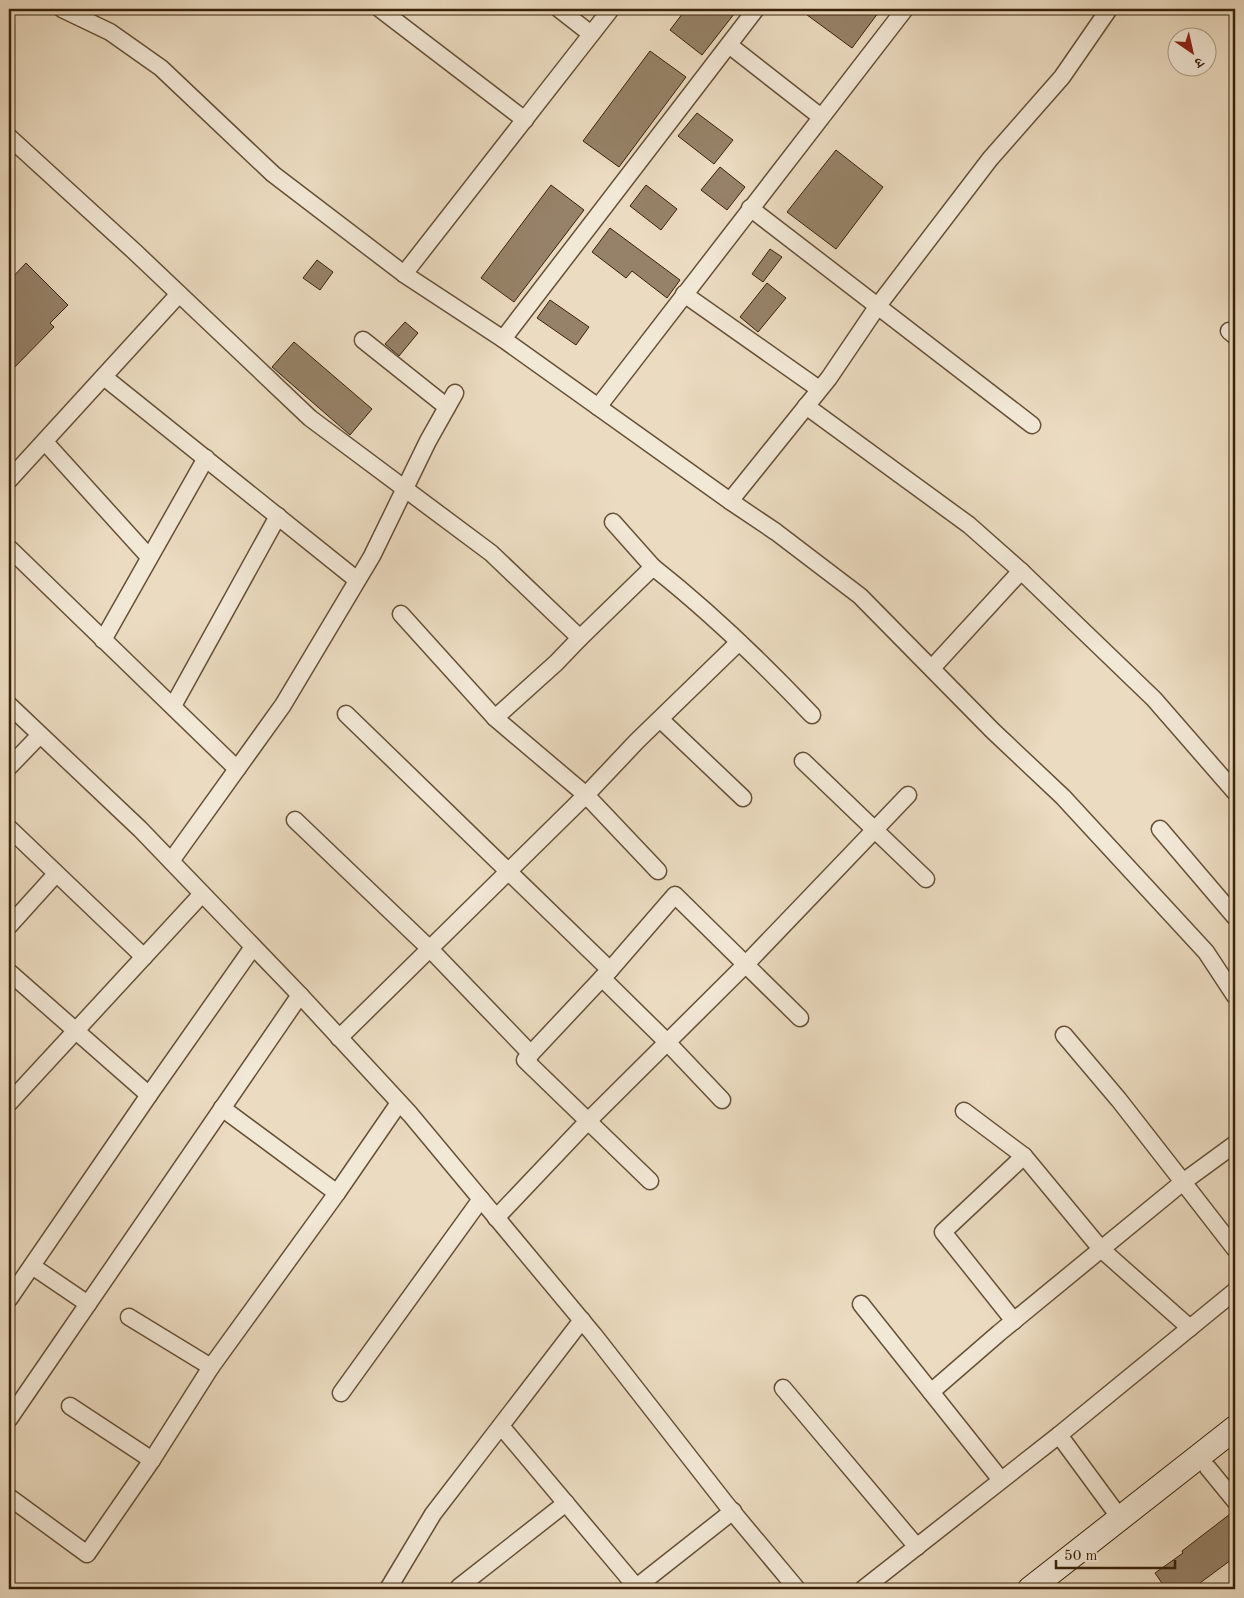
<svg xmlns="http://www.w3.org/2000/svg" width="1244" height="1598" font-family="'Old Standard TT','Noto Serif Devanagari',serif">
<style>
.building{fill:#968268;stroke:#3a2209}
.lines{fill:none;stroke-linecap:round;stroke-linejoin:round}
.minor-casing{stroke:#665037;stroke-width:19}
.secondary-casing{stroke:#3a2209;stroke-width:26}
.minor{stroke:#f2e8d6;stroke-width:16}
.secondary{stroke:#f2e8d6;stroke-width:24}
</style>
<rect width="100%" height="100%" fill="#ebdbc0"/>
<filter id="stains"><feTurbulence type="fractalNoise" baseFrequency=".004" numOctaves="4"/><feColorMatrix values="0 0 0 0 .2 0 0 0 0 .09 0 0 0 0 .02 0 0 0 .5 -.17"/></filter>
<radialGradient id="worn" r=".72"><stop offset=".6" stop-color="#630" stop-opacity="0"/><stop offset="1" stop-color="#630" stop-opacity=".3"/></radialGradient>
<g class="building">
<path d="M 686,9 L 738,9 L 702,55 L 670,30 Z"/>
<path d="M 799,9 L 881,9 L 852,48 Z"/>
<path d="M 650,51 L 686,77 L 619,167 L 583,141 Z"/>
<path d="M 697,113 L 733,140 L 714,164 L 678,136 Z"/>
<path d="M 836,150 L 883,187 L 836,249 L 787,212 Z"/>
<path d="M 720,167 L 745,187 L 727,210 L 701,190 Z"/>
<path d="M 551,185 L 584,210 L 514,302 L 481,278 Z"/>
<path d="M 646,185 L 677,209 L 661,230 L 630,206 Z"/>
<path d="M 610,228 L 680,280 L 667,298 L 632,271 L 626,278 L 592,252 Z"/>
<path d="M 770,249 L 782,257 L 763,282 L 752,274 Z"/>
<path d="M 317,260 L 333,272 L 320,290 L 303,278 Z"/>
<path d="M 26,263 L 68,305 L 50,323 L 54,327 L 9,373 L 9,281 Z"/>
<path d="M 767,283 L 786,298 L 758,332 L 740,317 Z"/>
<path d="M 550,300 L 589,327 L 576,345 L 537,318 Z"/>
<path d="M 405,322 L 418,333 L 399,356 L 385,344 Z"/>
<path d="M 294,342 L 372,409 L 350,435 L 272,367 Z"/>
<path d="M 1234,1511 L 1235,1511 L 1235,1557 L 1200,1583 L 1204,1589 L 1166,1589 L 1155,1573 L 1183,1553 L 1182,1551 Z"/>
</g>
<g class="lines">
<g class="minor-casing">
<g id="minor">
<path d="M 62,9 L 110,32 L 161,68 L 273,174 L 404,274 L 503,339"/>
<path d="M 380,9 L 525,120"/>
<path d="M 559,9 L 591,34"/>
<path d="M 756,9 L 503,339 L 730,501 L 829,378 L 877,307 L 990,159 L 1062,77 L 1109,9"/>
<path d="M 729,45 L 821,117"/>
<path d="M 9,137 L 135,252 L 310,418 L 491,553 L 580,638 L 556,663 L 495,718"/>
<path d="M 750,208 L 1032,425"/>
<path d="M 404,274 L 611,9"/>
<path d="M 684,294 L 819,389"/>
<path d="M 1229,331 L 1235,336"/>
<path d="M 363,340 L 447,407"/>
<path d="M 104,377 L 357,580"/>
<path d="M 806,406 L 969,525 L 1021,571 L 1154,699 L 1235,792"/>
<path d="M 598,407 L 905,9"/>
<path d="M 45,442 L 149,557"/>
<path d="M 9,480 L 179,294"/>
<path d="M 730,501 L 776,532 L 860,596 L 993,731 L 1063,797 L 1206,952 L 1235,996"/>
<path d="M 9,548 L 237,769"/>
<path d="M 653,567 C 710,612 762,662 812,715"/>
<path d="M 580,638 L 653,567 L 613,522"/>
<path d="M 103,640 L 206,458"/>
<path d="M 932,668 L 1021,571"/>
<path d="M 9,705 L 140,829 L 300,995 L 410,1114 L 594,1335 L 726,1504 L 797,1589"/>
<path d="M 173,706 L 278,516"/>
<path d="M 346,714 L 610,970 L 602,978"/>
<path d="M 661,720 L 743,798"/>
<path d="M 803,761 L 926,879"/>
<path d="M 9,767 L 40,735"/>
<path d="M 295,820 L 430,949 L 531,1054"/>
<path d="M 9,828 L 144,957"/>
<path d="M 1160,829 L 1235,917"/>
<path d="M 171,861 L 283,705 L 372,556 L 428,441 L 455,393"/>
<path d="M 658,871 L 586,795 L 637,741 L 739,642"/>
<path d="M 9,926 L 56,874"/>
<path d="M 610,970 L 675,895 L 800,1018"/>
<path d="M 9,972 L 149,1095 L 253,947"/>
<path d="M 1064,1035 L 1119,1100 L 1183,1182 L 1235,1144"/>
<path d="M 339,1038 L 586,795 L 495,718 L 401,614"/>
<path d="M 722,1100 L 667,1042 L 602,978 L 525,1060 L 588,1121 L 745,965 L 749,961 L 908,795"/>
<path d="M 9,1103 L 202,894"/>
<path d="M 222,1108 L 337,1193"/>
<path d="M 964,1111 L 1024,1156 L 943,1232 L 1014,1321"/>
<path d="M 1024,1156 L 1101,1249 L 1190,1328"/>
<path d="M 496,1218 L 588,1121 L 650,1181"/>
<path d="M 32,1266 L 88,1304"/>
<path d="M 9,1299 L 149,1095"/>
<path d="M 861,1304 L 1001,1480"/>
<path d="M 129,1317 L 211,1367"/>
<path d="M 783,1388 L 917,1547"/>
<path d="M 931,1392 L 999,1333 L 1183,1182 L 1235,1249"/>
<path d="M 341,1393 L 481,1199"/>
<path d="M 70,1406 L 152,1460"/>
<path d="M 9,1419 L 300,995"/>
<path d="M 501,1426 L 638,1589"/>
<path d="M 1059,1435 L 1235,1291"/>
<path d="M 1208,1468 L 1235,1501"/>
<path d="M 9,1497 L 87,1554 L 152,1460 L 211,1367 L 337,1193 L 399,1103"/>
<path d="M 459,1587 L 566,1503"/>
<path d="M 388,1589 L 433,1514 L 582,1320"/>
<path d="M 634,1589 L 733,1511"/>
<path d="M 863,1589 L 1059,1435 L 1120,1518"/>
</g>
</g>
<g class="secondary-casing">
<path id="secondary" d="M 1030,1589 L 1235,1428"/>
</g>
<use href="#minor" class="minor"/>
<use href="#secondary" class="secondary"/>
</g>
<rect width="1244" height="1598" fill="none" stroke="#ebdbc0" stroke-width="30"/>
<rect x="10" y="10" width="1224" height="1578" fill="none" stroke="#3a2209" stroke-width="2.5"/>
<rect x="15" y="15" width="1214" height="1568" fill="none" stroke="#3a2209"/>
<g transform="translate(1192 52) rotate(146)"><circle r="24" fill="#f2e8d6" stroke="#a89984"/>
<path d="M0-4L9 19L0 12L-9 19Z" fill="#8f2418"/>
<text y="-8" font-size="14" font-weight="bold" text-anchor="middle" fill="#3a2209">उ</text>
</g>
<path d="M1056 1560v8h119v-8" fill="none" stroke="#3a2209" stroke-width="2.5"/>
<text x="1064" y="1560" font-size="15" fill="#3a2209" stroke="#f2e8d6" stroke-width="4" paint-order="stroke">50 m</text>
<rect width="100%" height="100%" filter="url(#stains)"/>
<rect width="100%" height="100%" fill="url(#worn)"/>
</svg>
